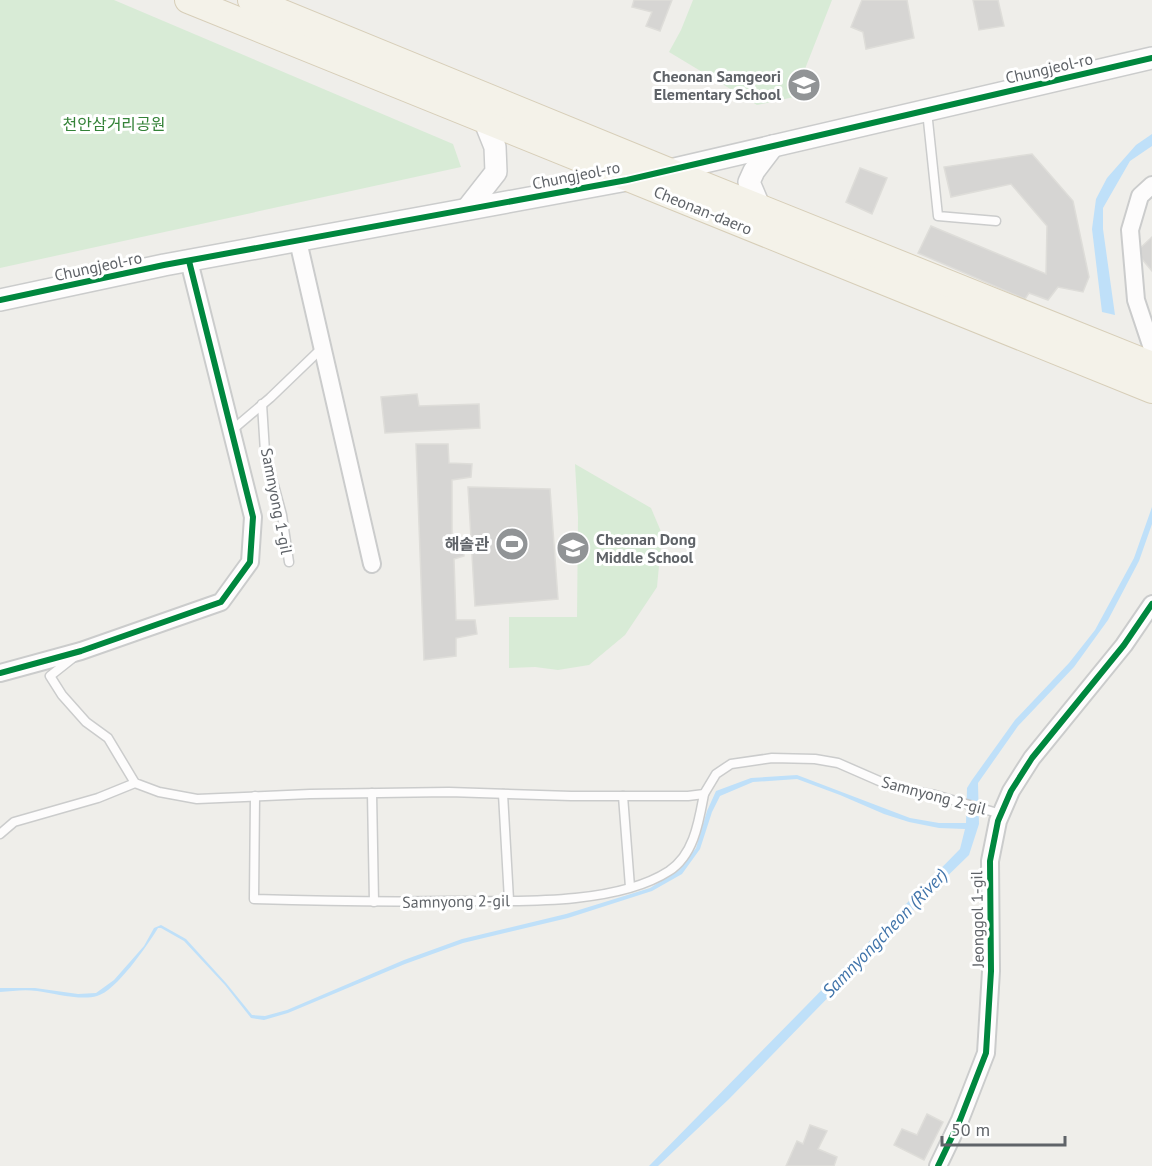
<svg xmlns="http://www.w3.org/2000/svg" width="1152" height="1166" font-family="'PT Sans','Noto Sans KR',sans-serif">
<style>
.green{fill:#d8ebd6}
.water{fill:#bfe0f9}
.building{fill:#d6d5d3;stroke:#deddd9;stroke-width:1.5}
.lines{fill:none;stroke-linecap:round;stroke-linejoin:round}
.service-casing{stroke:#cbcccc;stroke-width:11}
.minor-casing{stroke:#cbcccc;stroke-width:20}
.tertiary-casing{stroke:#cbcccc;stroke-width:24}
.primary-casing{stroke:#d7ceb8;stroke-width:28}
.service{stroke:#fdfcfc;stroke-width:8}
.minor{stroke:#fdfcfc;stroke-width:16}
.tertiary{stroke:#fdfcfc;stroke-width:21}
.primary{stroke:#f4f2e9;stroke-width:26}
.cycleway-casing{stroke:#fff;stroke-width:10}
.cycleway{stroke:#00873e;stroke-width:6}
.labels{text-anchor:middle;stroke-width:6;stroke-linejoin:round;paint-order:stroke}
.street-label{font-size:16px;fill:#5f6368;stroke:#fff}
.poi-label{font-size:16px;font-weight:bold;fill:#5f6368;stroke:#fff;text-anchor:end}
.park-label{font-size:16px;fill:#348238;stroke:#fff}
.water-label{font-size:18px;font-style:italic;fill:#4174aa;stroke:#fff}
</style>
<rect width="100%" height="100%" fill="#efeeea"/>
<g class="green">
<path d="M 0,0 L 114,0 L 453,144 L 461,167 L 0,268 Z"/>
<path d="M 693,0 L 832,0 L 794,97 L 757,105 L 669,52 L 681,30 Z"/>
<path d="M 575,464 L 651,508 L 662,534 L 657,587 L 625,635 L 589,665 L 558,670 L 535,667 L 509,668 L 509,617 L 577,617 L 578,517 Z"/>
</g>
<g class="water">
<path d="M 1152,134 L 1152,146 L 1130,161 L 1103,208 L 1103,229 L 1115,315 L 1102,312 L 1092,229 L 1096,199 L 1107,178 L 1136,145 Z"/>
<path d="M 1152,507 L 1152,524 L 1139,561 L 1108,620 L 1074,667 L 1018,726 L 978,783 L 979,824 L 969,855 L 932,891 L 729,1099 L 658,1166 L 649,1166 L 960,849 L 965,829 L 939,828 L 909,822 L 884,814 L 840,795 L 797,779 L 753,782 L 720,796 L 712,812 L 700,849 L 682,874 L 652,891 L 568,918 L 463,943 L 405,964 L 288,1013 L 264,1020 L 251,1018 L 225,985 L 184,941 L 161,928 L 158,928 C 147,946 116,991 97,996 C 81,1001 53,993 37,991 C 25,989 12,991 0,992 L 0,988 L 35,988 L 78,994 L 96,993 L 114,980 L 144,946 L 154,928 L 161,925 L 186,939 L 226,983 L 252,1015 L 265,1016 L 287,1010 L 404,960 L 462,939 L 566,914 L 650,888 L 679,870 L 696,848 L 707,811 L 716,791 L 751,778 L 797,775 L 910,818 L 939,823 L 966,823 L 967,788 L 972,780 L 1015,720 L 1069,663 L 1095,630 L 1134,558 Z"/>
</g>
<g class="building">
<path d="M 634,0 L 672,0 L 660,31 L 646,26 L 652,12 L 632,7 Z"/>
<path d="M 862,0 L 907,0 L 914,38 L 866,49 L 863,32 L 851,27 Z"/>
<path d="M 973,0 L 998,0 L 1004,26 L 979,30 Z"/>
<path d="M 1032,154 L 1073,201 L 1089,277 L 1083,292 L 1058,287 L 1048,300 L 1029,293 L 1025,299 L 918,253 L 931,226 L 1046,274 L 1047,226 L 1011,184 L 951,197 L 944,167 Z"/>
<path d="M 860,168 L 887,178 L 872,214 L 846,202 Z"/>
<path d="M 1152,237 L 1152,271 L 1136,252 Z"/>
<path d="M 417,394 L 419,406 L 479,404 L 480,428 L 385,433 L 381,397 Z"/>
<path d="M 416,444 L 448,444 L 449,463 L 472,464 L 471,477 L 452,480 L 452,541 L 463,543 L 464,556 L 454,559 L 456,620 L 475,620 L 477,634 L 456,638 L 456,656 L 424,660 Z"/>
<path d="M 468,487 L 550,489 L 558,599 L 475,606 Z"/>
<path d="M 927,1114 L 943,1122 L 924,1160 L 894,1145 L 902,1129 L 917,1135 Z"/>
<path d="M 810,1125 L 827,1131 L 818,1149 L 837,1157 L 834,1166 L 786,1166 L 797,1141 L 803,1144 Z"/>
</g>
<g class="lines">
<g class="service-casing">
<g id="service">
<path d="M 927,111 L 938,216 L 996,221"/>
<path d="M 262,404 L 265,452 L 282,515 L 289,562"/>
<path d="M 231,431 L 270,398 L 322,348"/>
<path d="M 74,657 L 50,676 L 62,695 L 86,722 L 108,738 L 135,783 L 159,792 L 197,799 L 310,794 L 449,792 L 571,796 L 688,796 L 704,794 L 716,774 L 731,764 L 772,758 L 815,759 L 838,763 L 893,787 L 935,795 L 1001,814"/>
<path d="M 372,793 L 374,902"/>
<path d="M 503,794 L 509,900"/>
<path d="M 255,796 L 254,899 C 319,901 385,902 450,901 C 513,901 615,906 669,871 C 694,855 699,821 704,794"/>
<path d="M 623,796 L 630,887"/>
<path d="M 0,834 L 14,822 L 98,798 L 135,783"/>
</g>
</g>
<g class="minor-casing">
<g id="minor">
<path d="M 1152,185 L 1140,196 L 1130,230 L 1136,300 L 1152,348"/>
<path d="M 298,241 L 372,564"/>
<path d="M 0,673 L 81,651 L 221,602 L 250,562 L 253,517 L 189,261"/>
<path d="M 938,1166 L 960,1120 L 986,1053 L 991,971 L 990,861 L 998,821 L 1011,791 L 1032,758 L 1124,645 L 1152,604"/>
</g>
</g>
<g class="tertiary-casing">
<g id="tertiary">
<path d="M 760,208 L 749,182 L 754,171 L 773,146"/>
<path d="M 467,209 L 496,172 L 495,147 L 485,122"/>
<path d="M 0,300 L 164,265 L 627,180 L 1152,58"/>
</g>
</g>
<g class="primary-casing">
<g id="primary">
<path d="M 188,0 L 1152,390"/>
<path d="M 251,0 L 666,170 L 1152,365"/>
</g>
</g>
<use href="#service" class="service"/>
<use href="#minor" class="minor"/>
<use href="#tertiary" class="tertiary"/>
<use href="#primary" class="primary"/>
<g class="cycleway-casing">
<g id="cycleway">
<path d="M 0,300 L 164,265 L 627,180 L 1152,58"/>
<path d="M 0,673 L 81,651 L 221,602 L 250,562 L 253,517 L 189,261"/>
<path d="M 938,1166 L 960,1120 L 986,1053 L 991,971 L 990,861 L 998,821 L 1011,791 L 1032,758 L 1124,645 L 1152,604"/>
</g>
</g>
<use href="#cycleway" class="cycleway"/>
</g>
<defs>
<g id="school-disc" transform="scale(1.725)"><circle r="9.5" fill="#919496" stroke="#fff"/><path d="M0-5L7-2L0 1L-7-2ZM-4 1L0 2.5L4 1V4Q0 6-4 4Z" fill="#fff"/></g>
<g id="stadium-disc" transform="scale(1.725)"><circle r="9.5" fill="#919496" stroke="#fff"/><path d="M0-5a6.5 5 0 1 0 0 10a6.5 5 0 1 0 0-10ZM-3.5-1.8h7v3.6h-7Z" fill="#fff"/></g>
</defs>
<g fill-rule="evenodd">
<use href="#school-disc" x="804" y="85"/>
<use href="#stadium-disc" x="512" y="544"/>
<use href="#school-disc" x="573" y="548"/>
</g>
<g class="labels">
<g class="street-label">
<text transform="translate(1049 68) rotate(-13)" y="6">Chungjeol-ro</text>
<text transform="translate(576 175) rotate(-11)" y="6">Chungjeol-ro</text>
<text transform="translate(703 210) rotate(22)" y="6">Cheonan-daero</text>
<text transform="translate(98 266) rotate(-12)" y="6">Chungjeol-ro</text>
<text transform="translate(277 501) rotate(79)" y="6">Samnyong 1-gil</text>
<text transform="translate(934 795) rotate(15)" y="6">Samnyong 2-gil</text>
<text transform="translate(456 901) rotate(-1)" y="6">Samnyong 2-gil</text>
<text transform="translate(977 919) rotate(-91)" y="6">Jeonggol 1-gil</text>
</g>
<g class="poi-label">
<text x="781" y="82">Cheonan Samgeori<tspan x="781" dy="18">Elementary School</tspan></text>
<text x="596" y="545" text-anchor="start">Cheonan Dong<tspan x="596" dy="18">Middle School</tspan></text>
<text x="489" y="550">해솔관</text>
</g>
<g class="park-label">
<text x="114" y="130">천안삼거리공원</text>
</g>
<g class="water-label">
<text transform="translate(885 933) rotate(-46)" y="6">Samnyongcheon (River)</text>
</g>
</g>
<path d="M942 1136v9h123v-9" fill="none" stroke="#5f6368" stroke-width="3"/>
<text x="951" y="1136" font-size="18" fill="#5f6368" stroke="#ffffff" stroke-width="4.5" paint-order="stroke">50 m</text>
</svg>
